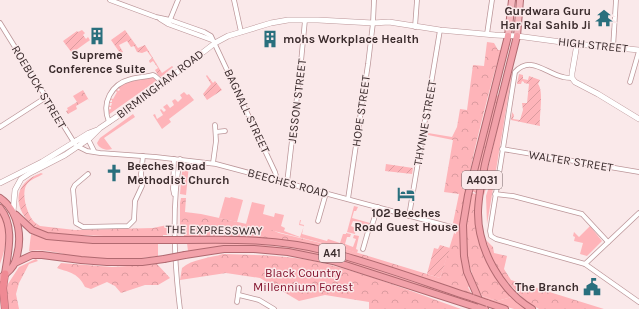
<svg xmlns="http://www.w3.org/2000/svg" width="639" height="309" font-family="Karla,sans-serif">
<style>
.grass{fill:#feb4b9}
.forest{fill:url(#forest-crowns)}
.garden{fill:url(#garden-furrows)}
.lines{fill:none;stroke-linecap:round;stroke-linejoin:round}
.minor-casing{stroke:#bc9699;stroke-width:5.5}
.tertiary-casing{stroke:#bc9699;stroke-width:6}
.primary-casing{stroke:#b06970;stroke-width:8}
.trunk-casing{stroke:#b06970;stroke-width:8}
.motorway-casing{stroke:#b06970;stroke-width:8}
.minor{stroke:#fff;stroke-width:4}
.tertiary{stroke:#fff;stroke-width:5}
.primary{stroke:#f5b9bf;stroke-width:6}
.trunk{stroke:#f2a2aa;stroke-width:6}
.motorway{stroke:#ef8a94;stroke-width:7}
.trunk-bridge-casing{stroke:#b06970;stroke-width:8;stroke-linecap:butt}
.trunk-bridge{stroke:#f2a2aa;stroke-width:6}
.labels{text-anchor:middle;stroke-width:3;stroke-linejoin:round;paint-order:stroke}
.shield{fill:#fae9ea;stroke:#746566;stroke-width:1}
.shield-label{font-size:11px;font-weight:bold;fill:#3b2c2d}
.poi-label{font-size:12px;font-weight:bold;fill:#3b2c2d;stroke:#fae9ea;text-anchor:end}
.street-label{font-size:12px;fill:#3b2c2d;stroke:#fae9ea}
.park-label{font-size:12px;fill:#84142e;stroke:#fae9ea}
</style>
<defs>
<pattern id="forest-crowns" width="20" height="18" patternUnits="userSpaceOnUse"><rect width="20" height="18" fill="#feb4b9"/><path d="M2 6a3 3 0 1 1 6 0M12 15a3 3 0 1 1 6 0" fill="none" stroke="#db9b9f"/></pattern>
<pattern id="garden-furrows" width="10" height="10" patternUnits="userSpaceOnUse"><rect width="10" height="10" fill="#feb4b9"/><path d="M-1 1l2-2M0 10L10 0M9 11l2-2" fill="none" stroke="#db9b9f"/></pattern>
</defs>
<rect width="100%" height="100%" fill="#fae9ea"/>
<g class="grass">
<path d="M 510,74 L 512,74 L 494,182 L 488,182 L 484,195 L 483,194 L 483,191 Z"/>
<path d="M 148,78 L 154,78 L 156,81 L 108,115 L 107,110 L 111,109 L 111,107 L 107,107 L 108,105 L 111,106 L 112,103 L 108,103 L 109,102 L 112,102 L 112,100 L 109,99 L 110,98 L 113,99 L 117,92 L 114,90 L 116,88 L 118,91 L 120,90 L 118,87 L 126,82 Z"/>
<path d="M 184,92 L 187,95 L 189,94 L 194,100 L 169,119 L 171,122 L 162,129 L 153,115 L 155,114 L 157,119 L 163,115 L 160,110 L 161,109 L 164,112 L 166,110 L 163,107 L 167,104 L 170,108 L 174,105 L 172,101 L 175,99 L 178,102 L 182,98 L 180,95 Z"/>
<path d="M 133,114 L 135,117 L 104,138 L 112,149 C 107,151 99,149 97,143 L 100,138 Z"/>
<path d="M 187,165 L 189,165 L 186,195 L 180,194 L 182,172 Z"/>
<path d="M 490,183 L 494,183 L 487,224 L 486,196 Z"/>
<path d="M 225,197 L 230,198 L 231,197 L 243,200 L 237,222 L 219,218 Z"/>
<path d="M 252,202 L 265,205 L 263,214 L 274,217 L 275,213 L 284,215 L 281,226 L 285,228 L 284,231 L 300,237 L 304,226 L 299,225 L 300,220 L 301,220 L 300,224 L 304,225 L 302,234 L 327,241 L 328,239 L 340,243 L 343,234 L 346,234 L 346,233 L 351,234 L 350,237 L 347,237 L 345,244 L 353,247 L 356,239 L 353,238 L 354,235 L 359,236 L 356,249 L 358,250 L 357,253 L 342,248 L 246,224 Z"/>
<path d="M 354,206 L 358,207 L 356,211 L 354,211 L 352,218 L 370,223 L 367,225 L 363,224 L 361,229 L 357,227 L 358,222 L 353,221 L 351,226 L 356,228 L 355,234 L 347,232 Z"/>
<path d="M 0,213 C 9,229 6,248 0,264 Z"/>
<path d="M 590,226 L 602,241 L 587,256 L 580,254 L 583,243 L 574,241 L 575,237 L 573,236 L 574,232 L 579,237 Z"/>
<path d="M 31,234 L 46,238 L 102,243 L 158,243 L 158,256 C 134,260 108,260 84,258 C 66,256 48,248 29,251 Z"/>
<path d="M 187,243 L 247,243 L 315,251 L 335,256 L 475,302 L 476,305 L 335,260 L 224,248 L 188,251 Z"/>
<path d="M 482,296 L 497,301 L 512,297 L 527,309 L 514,309 L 484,300 Z"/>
</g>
<g class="forest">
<path d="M 487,42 L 494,43 L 498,50 L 501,50 C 491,83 483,115 475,148 C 465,195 452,239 470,286 L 468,287 L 472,295 L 322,248 L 184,238 L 184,235 L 180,235 L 180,203 L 181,198 L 186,198 L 185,212 L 201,214 L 270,229 L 279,233 L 342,248 L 440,278 L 454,233 L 456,234 L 457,225 L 453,223 L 459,194 L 444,192 L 453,140 L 428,135 L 428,133 L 452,137 L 457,127 L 460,109 L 467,110 L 473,65 L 484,66 Z"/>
<path d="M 83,90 L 90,102 L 88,99 L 76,106 L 77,109 L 68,114 L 66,111 L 68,110 L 67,108 L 77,102 L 73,96 Z"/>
<path d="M 496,95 L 499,96 L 483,159 L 476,193 L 472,191 Z"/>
<path d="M 472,193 L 476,194 C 473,238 484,264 512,297 L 497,301 L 482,296 C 462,259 464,233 472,193 Z"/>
<path d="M 37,224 L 40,226 L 75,230 L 153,228 L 167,225 L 169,235 L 163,235 L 163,238 L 75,235 L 46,233 L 35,229 Z"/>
<path d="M 486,240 L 493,247 L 494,253 L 507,256 L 504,269 L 511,280 L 604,309 L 539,309 L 527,302 L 501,275 L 493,261 Z"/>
<path d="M 223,254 C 256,255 290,255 323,263 C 370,275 416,293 461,309 L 369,309 L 369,302 L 325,295 L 299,301 L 260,278 L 226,273 L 180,280 L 182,268 C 192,259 210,258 223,254 Z"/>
<path d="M 36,259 L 38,261 L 29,264 L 19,283 L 16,294 L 19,309 L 8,309 L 6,287 L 19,267 Z"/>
<path d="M 61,263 L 112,267 L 157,264 L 170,278 L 158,285 L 145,285 L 121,293 L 115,286 L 107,282 L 91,289 L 85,287 C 78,273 71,273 57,268 Z"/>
</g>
<g class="garden">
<path d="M 82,30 L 85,33 L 83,35 L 86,39 L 88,37 L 90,40 L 72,53 L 63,41 L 77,31 L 78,32 Z"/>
<path d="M 125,30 L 138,48 L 145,45 L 162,73 L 172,66 L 173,67 L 161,77 L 158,75 L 155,70 L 158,68 L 153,61 L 150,63 L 149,61 L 152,58 L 147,51 L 142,53 L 137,52 L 134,46 L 131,47 L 127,41 L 119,45 L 123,52 L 120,53 L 111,40 Z"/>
<path d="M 519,74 L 523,75 L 523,79 L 528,80 L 529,76 L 540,80 L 538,84 C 544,91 539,116 540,126 L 511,120 L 512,112 L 514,115 L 513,119 L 520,120 L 523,110 L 522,103 L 527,103 L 529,84 L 524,83 L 524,82 L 522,81 L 521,84 L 517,84 Z"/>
<path d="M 207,75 L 213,83 L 215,81 L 222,90 L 207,100 L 203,94 L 211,84 L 206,76 Z"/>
<path d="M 386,164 L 413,168 L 412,174 L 385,171 Z"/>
<path d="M 41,173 L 43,174 C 38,177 31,179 27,184 C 20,193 28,219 37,224 L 35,228 C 13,209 11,184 41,173 Z"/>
<path d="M 440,245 L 450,248 L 440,278 L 427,274 L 434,248 L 438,249 Z"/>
</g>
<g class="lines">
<g class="minor-casing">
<g id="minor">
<path d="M 110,0 L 156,17 L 170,20 L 204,32 L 211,36 L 275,172 L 277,179"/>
<path d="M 234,0 L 241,32"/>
<path d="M 160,19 L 168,24 L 212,40"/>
<path d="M 169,22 L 178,0"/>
<path d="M 0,23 L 75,144"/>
<path d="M 415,27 L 417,0"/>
<path d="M 487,34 L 492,0"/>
<path d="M 613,48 L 616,0"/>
<path d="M 572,78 C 569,78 566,78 563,77 C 545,73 531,55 515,72 L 490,231 L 491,236 L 496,239 L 585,264 L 639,302"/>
<path d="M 630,82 L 639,51"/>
<path d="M 109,122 C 101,103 111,84 131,79 C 138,77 146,77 153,75 L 155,76 L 163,83"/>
<path d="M 0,127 L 45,98"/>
<path d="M 216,132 L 225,131"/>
<path d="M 77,140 L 82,141 L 87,137 L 94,151"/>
<path d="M 77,146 L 87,151 L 100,153 L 156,157 L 216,164 L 455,228"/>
<path d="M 502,149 L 639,172"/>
<path d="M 174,159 L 173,189 L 174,194"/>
<path d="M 180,159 C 171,209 174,260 180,309"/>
<path d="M 213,163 L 216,141 L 215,125"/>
<path d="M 88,174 L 75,185 L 73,189 L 76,223 L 83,227 L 128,226 L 134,220 L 135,201 L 142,186 L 141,174 L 143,156"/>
<path d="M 287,183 L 301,62 L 305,20"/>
<path d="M 495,194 L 513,196 L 582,214 L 608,242"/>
<path d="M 348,199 L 368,64 L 373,23 L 374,0"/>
<path d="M 409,216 L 440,30"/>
<path d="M 318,221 L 326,193"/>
<path d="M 363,249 L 369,228 L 372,225 L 378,207"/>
<path d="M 585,264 L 639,213"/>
<path d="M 239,295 L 259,300 L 274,309"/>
<path d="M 237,302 L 239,288"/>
</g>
</g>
<g class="tertiary-casing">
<g id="tertiary">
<path d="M 577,44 L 572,73 L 572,78 L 575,82 L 598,94 L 639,119"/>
<path d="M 0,183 L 42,162 L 89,133 L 97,130"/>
<path d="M 13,212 L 15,190 L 21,179 L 30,173 L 65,155 L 90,138 L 100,128 L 140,101 L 215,43 L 228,36 L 271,23 L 288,20 L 318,20 L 373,23 L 389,22 L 440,30 L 495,35 L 517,36 L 576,44 L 639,50"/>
</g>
</g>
<g class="primary-casing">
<g id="primary">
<path d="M 508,36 L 512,0"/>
<path d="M 517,36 L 520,0"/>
</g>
</g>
<g class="trunk-casing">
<g id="trunk">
<path d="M 517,36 L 485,164 C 482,180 478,197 478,213 C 478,249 501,291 532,309"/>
<path d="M 0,198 C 20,212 23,240 15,262 C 13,268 6,274 0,278"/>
<path d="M 0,208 C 15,226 8,252 5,274"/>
<path d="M 16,215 L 32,230 L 47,236 L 93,240 L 163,240"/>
<path d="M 184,240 C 232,239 280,239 326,251 C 376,264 424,282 473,298"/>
<path d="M 185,255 L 224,249 L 254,249 L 288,252 L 333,261 L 482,309"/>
<path d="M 15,263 L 32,255 L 42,255 L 81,260 L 107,262 L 142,262 L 164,259"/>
<path d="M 487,303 L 505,309"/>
<path d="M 485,309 L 481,304 L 467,272 L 464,256 L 463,225 L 468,195 L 508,36"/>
</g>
</g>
<g class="motorway-casing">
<path id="motorway" d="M 5,309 L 3,288 L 5,274"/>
</g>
<use href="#minor" class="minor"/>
<use href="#tertiary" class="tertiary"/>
<use href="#primary" class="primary"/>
<use href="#trunk" class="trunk"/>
<use href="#motorway" class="motorway"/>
<g class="trunk-bridge-casing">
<g id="trunk-bridge">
<path d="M 163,240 L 184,240"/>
<path d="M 164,259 L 185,255"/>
<path d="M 473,298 L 487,303"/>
</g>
</g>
<use href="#trunk-bridge" class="trunk-bridge"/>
</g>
<defs>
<g id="temple-bare" transform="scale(1.38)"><path d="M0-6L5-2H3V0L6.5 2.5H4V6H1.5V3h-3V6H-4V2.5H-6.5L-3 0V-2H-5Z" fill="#296f7d" stroke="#fae9ea" stroke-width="2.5" paint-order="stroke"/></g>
<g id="building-bare" transform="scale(1.38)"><path d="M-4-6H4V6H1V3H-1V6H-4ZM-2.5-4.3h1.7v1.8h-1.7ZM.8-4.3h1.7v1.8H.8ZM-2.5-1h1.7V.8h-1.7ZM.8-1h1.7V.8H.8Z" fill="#296f7d" stroke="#fae9ea" stroke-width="2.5" paint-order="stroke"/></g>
<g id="church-bare" transform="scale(1.38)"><path d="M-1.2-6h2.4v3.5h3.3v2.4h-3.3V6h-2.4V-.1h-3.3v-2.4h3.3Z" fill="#296f7d" stroke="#fae9ea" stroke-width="2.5" paint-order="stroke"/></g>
<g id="hotel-bare" transform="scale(1.38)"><path d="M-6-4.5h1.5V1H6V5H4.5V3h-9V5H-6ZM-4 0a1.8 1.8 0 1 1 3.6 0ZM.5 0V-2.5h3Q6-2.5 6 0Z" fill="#296f7d" stroke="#fae9ea" stroke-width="2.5" paint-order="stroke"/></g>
<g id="civic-bare" transform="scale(1.38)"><path d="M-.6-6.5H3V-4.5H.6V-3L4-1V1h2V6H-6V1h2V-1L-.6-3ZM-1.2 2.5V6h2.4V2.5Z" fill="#296f7d" stroke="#fae9ea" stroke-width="2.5" paint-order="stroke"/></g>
</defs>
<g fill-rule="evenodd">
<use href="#temple-bare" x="604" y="18"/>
<use href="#building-bare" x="97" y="36"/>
<use href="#building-bare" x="270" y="39"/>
<use href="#church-bare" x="114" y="173"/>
<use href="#hotel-bare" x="406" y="194"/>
<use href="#civic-bare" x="592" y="287"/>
</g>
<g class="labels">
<g class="shield">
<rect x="462" y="171" width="40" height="18" rx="3"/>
<rect x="319" y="244" width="26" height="18" rx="3"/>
</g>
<g class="shield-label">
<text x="482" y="184">A4031</text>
<text x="332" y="257">A41</text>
</g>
<g class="poi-label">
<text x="591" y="15">Gurdwara Guru<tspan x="591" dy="14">Har Rai Sahib Ji</tspan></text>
<text x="283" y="43" text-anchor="start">mohs Workplace Health</text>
<text x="97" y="59" text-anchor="middle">Supreme<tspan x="97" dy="14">Conference Suite</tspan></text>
<text x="127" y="170" text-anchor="start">Beeches Road<tspan x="127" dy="14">Methodist Church</tspan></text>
<text x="406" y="217" text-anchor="middle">102 Beeches<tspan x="406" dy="14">Road Guest House</tspan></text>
<text x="579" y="291">The Branch</text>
</g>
<g class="street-label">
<text transform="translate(593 45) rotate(6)" y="4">HIGH STREET</text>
<text transform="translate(160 84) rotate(-37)" y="4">BIRMINGHAM ROAD</text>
<text transform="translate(39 87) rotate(59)" y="4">ROEBUCK STREET</text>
<text transform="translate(297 101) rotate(-83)" y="4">JESSON STREET</text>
<text transform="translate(247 111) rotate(65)" y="4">BAGNALL STREET</text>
<text transform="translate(361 111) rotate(-82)" y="4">HOPE STREET</text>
<text transform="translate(425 123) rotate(-80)" y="4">THYNNE STREET</text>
<text transform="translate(571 161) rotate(9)" y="4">WALTER STREET</text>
<text transform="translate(288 183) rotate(15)" y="4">BEECHES ROAD</text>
<text transform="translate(214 230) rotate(1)" y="4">THE EXPRESSWAY</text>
</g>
<g class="park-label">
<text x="303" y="277">Black Country<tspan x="303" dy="14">Millennium Forest</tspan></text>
</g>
</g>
</svg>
